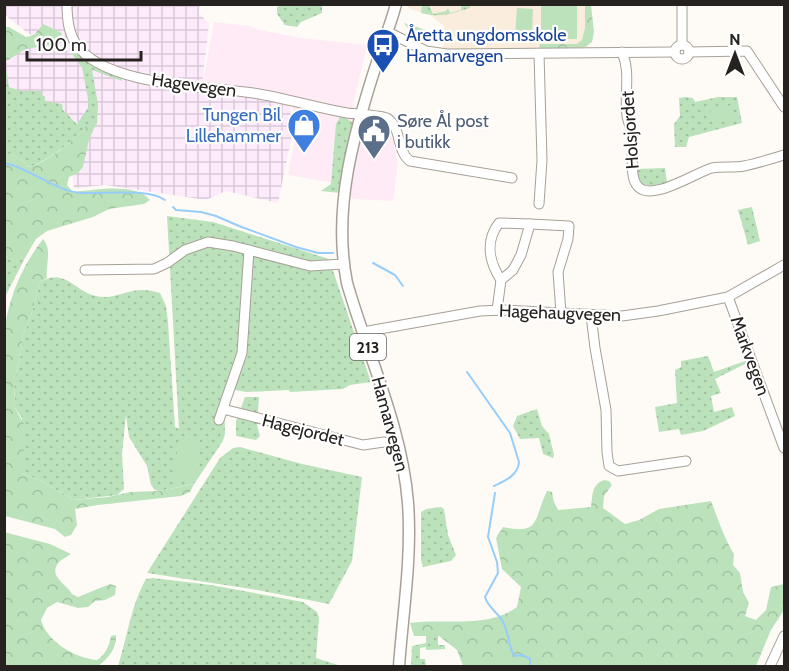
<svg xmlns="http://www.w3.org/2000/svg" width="789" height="671" font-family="Cabin,sans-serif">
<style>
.commercial{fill:#feebf5}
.industrial{fill:url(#industrial-grid)}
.built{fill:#faeddd}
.grass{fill:url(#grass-dots)}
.forest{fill:url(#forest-crowns)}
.garden{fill:#bce2bb}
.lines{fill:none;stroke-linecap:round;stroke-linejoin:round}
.stream{stroke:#97cdfb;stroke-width:2}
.minor-casing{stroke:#a7a096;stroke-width:11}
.major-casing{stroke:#a7a096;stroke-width:13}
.minor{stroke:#fff;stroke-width:9}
.major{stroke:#fff;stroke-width:10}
.labels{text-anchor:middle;stroke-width:4.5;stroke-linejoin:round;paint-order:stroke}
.shield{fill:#fff;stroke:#666462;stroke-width:1.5}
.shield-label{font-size:16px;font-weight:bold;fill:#25221f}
.transit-label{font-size:18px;fill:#164399;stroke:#fff;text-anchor:start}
.street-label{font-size:18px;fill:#25221f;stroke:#fff}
.shop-label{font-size:18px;fill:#366cbe;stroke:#fff;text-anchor:end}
.service-label{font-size:18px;fill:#4e5e75;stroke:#fff;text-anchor:start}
</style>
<defs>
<pattern id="industrial-grid" width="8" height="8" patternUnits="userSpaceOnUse" patternTransform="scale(1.5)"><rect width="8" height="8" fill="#fdebfb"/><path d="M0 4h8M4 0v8" fill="none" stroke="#d9c9d7"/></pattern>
<pattern id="grass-dots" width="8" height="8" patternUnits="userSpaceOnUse" patternTransform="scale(1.5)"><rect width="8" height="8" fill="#bce2bb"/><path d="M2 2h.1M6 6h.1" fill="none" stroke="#a1c2a0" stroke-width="1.8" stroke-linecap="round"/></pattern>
<pattern id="forest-crowns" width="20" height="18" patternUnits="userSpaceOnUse" patternTransform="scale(1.5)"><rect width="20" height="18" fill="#bce2bb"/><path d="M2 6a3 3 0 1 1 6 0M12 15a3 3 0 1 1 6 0" fill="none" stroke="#a1c2a0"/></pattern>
</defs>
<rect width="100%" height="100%" fill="#fefbf7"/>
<path class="commercial" d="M 214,22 L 250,26 L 259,30 L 301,38 L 367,45 L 353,105 L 375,118 L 392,137 L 398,163 L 393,201 L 353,199 L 340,184 L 288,175 L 297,129 L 290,96 L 203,82 Z"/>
<path class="industrial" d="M 5,5 L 200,5 L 199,13 L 209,24 L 202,85 L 290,104 L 292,134 L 278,203 L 226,191 L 206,200 L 105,185 L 74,188 L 71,166 L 88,131 L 57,107 L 13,91 L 5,77 L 5,66 L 12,49 L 37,40 L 5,15 Z"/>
<path class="built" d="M 408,4 L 587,5 L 588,50 L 442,50 L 446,37 L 444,26 L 430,15 L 410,9 L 408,7 Z"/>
<g class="grass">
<path d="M 282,5 L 322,5 L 322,13 L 301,22 L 297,27 L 285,25 L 277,14 L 277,7 Z"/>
<path d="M 422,5 L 429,5 L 433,14 L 446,11 L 448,8 L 450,13 L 461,10 L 461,5 L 470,5 L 470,8 C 451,14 440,18 421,13 Z"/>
<path d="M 404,23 L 429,31 L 429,32 L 426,37 C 418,37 408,30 404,23 Z"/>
<path d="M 72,51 L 76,51 L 91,65 L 121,78 L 122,81 L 92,70 L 98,104 L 97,124 L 95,126 L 92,119 C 81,135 48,162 29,167 C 22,160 14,154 5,153 L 4,97 L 9,87 L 22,91 L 41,91 L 42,96 L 45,96 L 45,101 L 62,104 L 63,110 L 77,124 L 88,108 L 88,99 L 82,67 L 72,54 Z"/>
<path d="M 685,97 L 693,98 L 695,102 L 718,97 L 737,97 L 742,123 L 689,137 L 686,147 L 675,147 L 674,124 L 680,116 L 679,98 Z"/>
<path d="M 343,116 L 352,122 L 352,134 L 340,193 L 321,191 L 331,184 L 336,124 L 340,117 Z"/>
<path d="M 665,168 L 667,182 L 650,186 L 641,183 L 636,169 Z"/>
<path d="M 752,207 L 760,241 L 748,245 L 738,210 Z"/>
<path d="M 167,216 L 213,222 L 329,259 L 371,382 L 350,385 L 343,389 L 290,392 L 289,390 L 246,392 L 224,388 L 225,434 L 223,441 L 194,484 L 159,491 L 155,490 L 151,485 L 147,466 L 129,437 L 126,415 L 122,454 L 124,489 L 117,495 L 74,500 L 41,481 L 22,473 L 22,418 L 15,408 L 14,380 L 20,358 L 23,335 L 30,319 L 40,282 C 65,267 74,291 96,296 C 118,301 132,283 160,293 L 166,306 L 168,322 L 175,427 L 179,429 Z"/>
<path d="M 4,255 C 11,260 17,262 25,258 L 6,295 L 4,291 Z"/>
<path d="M 708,356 L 714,372 L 748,360 L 749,362 L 715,379 L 721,393 L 711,396 L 714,412 L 732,407 L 735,416 L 703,431 L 681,435 L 679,429 L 659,432 L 655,407 L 677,403 L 675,370 L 681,367 L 681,361 Z"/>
<path d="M 245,397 L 259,397 L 257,425 L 260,436 L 256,440 L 236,436 L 236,421 Z"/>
<path d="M 537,409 L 542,426 L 549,434 L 554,455 L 553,458 L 543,454 L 539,438 L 520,439 L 513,426 L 517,416 Z"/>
<path d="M 240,447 L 302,464 L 362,477 L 352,561 L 329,604 L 257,590 L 147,573 L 220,458 L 233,448 Z"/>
<path d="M 441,507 L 444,509 L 448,535 L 456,555 L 451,561 L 423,567 L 421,560 L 421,512 L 426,509 Z"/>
<path d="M 153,578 L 211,585 L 303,602 L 317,612 L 319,618 L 316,658 L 341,666 L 118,666 C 127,638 131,605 146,579 Z"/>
<path d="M 438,635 L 438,645 L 445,645 L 445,649 L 426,650 L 426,647 L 420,648 L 420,659 L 425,659 L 426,666 L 411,666 L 412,646 L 426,643 L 426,636 Z"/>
</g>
<g class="forest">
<path d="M 585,5 L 591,5 L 594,32 L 592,42 L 585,47 L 539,49 L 540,44 L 577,44 L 582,40 L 585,28 Z"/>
<path d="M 43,24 L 62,33 L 58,44 L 26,49 L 5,62 L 9,87 L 6,98 L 4,97 L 5,27 L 9,27 L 26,37 L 34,35 Z"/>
<path d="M 92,118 L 95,126 L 89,140 L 83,167 L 78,173 L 69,177 L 67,185 L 73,192 C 94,190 136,182 150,200 L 144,204 L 109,209 L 93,217 L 47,231 L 36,239 L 25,258 L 19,261 L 10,259 L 4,255 L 5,153 C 14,154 22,160 29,167 C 49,162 81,135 92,118 Z"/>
<path d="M 43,239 C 53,251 45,264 47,278 L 40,282 L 30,319 L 23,335 L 20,358 L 14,380 L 15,408 L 25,426 L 22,473 L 41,481 L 74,500 L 108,497 L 130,492 L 159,491 L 194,484 L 190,492 L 181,496 L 98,505 L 75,509 L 77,525 L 71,535 L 65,537 L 55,529 L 5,516 L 5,327 C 9,296 24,263 43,239 Z"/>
<path d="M 604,480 L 609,481 L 612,485 L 604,496 L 603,508 L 625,524 L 639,520 L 659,509 L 711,501 C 718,519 724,538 734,554 L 733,565 L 740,573 L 743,592 L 749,603 L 745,616 L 756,620 L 766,610 L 771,587 L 784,584 L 784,610 L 771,630 L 756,666 L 463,666 L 457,650 L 439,636 L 414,636 L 410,623 C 444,618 487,629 517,607 L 521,587 L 502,569 L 496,538 L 503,527 C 541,535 533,520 547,491 L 552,492 L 554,502 L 558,510 L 591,507 C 593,495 591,485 604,480 Z"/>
<path d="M 4,532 L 50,544 L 71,554 C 67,557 62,559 59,562 C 47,576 67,584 72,594 L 78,597 L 110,584 L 116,586 L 115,595 L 105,600 L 95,601 L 88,607 L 78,608 L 57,602 L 47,608 L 41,620 C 47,642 75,658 97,660 C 106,654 109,646 111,636 L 116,635 C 117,648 108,659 98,666 L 5,666 Z"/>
</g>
<g class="garden">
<rect x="541" y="5" width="36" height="34"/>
<path d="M 517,8 L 533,9 L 532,36 L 515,35 Z"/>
<path d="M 731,105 L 734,118 L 713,123 L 710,110 Z"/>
<path d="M 179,439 L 200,441 L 195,481 L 174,478 Z"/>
</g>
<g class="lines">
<g class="stream">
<path d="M 4,163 C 31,168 55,192 83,193 C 103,194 149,188 165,200"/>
<path d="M 173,207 L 176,210 L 201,212 L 216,216 L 239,226 L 296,247 L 318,253 L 333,253"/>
<path d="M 373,263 L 395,275 L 403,286"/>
<path d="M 467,372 L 510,433 L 519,462 C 518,476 504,481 494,486"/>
<path d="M 495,493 L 488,537 L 497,562 L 498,573 L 485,597 C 488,608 498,612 503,622 C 509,633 508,644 514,656 L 522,655 L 530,659 L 530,666"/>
</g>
<g class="minor-casing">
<g id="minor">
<path d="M 67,4 C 67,18 68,32 76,44 C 104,86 206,86 253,93 C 284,98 315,107 347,113 C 355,114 382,115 387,118 C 402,127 396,151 410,161 L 512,178"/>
<path d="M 682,4 L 682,45"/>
<path d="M 388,32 L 426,51 L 447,54 L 675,52"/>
<circle cx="682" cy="52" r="7"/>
<path d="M 622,52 C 631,73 624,94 627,116 C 628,122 631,128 632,134 C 634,147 629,173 636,184 C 648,205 696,172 712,168 C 723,166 734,168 744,166 C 758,163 771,159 784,155"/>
<path d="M 689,52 L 747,51 L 784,107"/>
<path d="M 539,204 L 542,160 L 539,54"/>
<path d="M 85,270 L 154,269 L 167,263 L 185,250 L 208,242 L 233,246 L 310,266 L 343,264"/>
<path d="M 501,280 C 489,262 485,241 499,223 L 530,224"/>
<path d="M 728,297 L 784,448"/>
<path d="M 497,310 L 501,280 L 513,270 L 521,255 L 530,224 L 569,226 L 568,239 L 558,272 L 561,313"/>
<path d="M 591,315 L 595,348 L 606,410 L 607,452 L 609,466 L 618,471 L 686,461"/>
<path d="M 363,332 L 480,311 L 504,310 L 622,316 L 658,311 L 728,297 L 784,265"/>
<path d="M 223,409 L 363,445 L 384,442"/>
<path d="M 219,420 L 242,353 L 249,250"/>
<path d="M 770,666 L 784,636"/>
</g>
</g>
<g class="major-casing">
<path id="major" d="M 396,4 C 391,24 383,42 377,62 C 354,133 332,208 347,283 C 368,356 402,427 408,503 C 412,557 403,612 399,666"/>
</g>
<use href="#minor" class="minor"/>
<use href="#major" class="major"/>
</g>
<defs>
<g id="bus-pin" transform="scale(1.725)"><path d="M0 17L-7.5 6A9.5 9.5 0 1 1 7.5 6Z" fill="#1a4fb4" stroke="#fff"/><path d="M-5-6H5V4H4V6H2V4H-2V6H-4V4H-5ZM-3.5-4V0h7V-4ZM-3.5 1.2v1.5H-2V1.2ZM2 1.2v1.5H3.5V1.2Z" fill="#fff"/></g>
<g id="shop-pin" transform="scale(1.725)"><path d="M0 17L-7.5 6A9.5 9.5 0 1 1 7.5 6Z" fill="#3f7fe0" stroke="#fff"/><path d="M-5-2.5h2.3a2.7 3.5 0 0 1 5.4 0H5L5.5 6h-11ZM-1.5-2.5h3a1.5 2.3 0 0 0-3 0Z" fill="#fff"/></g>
<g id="civic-pin" transform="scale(1.725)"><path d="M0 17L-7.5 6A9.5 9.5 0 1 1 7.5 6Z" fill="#5c6f8a" stroke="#fff"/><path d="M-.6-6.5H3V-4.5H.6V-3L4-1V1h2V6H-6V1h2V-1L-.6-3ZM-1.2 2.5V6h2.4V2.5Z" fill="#fff"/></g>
</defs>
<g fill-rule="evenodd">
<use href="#bus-pin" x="383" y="45"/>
<use href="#shop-pin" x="304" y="125"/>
<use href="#civic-pin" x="374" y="131"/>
</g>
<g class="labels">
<rect class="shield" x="350" y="334" width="36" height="26" rx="4.5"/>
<g class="shield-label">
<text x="368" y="353">213</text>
</g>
<g class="transit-label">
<text x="406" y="41">Åretta ungdomsskole<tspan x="406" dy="21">Hamarvegen</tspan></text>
</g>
<g class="street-label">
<text transform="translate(194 85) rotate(8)" y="6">Hagevegen</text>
<text transform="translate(630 130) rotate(-94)" y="6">Holsjordet</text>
<text transform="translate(560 313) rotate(2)" y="6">Hagehaugvegen</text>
<text transform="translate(750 356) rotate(70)" y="6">Markvegen</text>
<text transform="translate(390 424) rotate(75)" y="6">Hamarvegen</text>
<text transform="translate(303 430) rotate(14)" y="6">Hagejordet</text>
</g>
<g class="shop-label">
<text x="281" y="121">Tungen Bil<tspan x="281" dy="21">Lillehammer</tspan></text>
</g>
<g class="service-label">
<text x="397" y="127">Søre Ål post<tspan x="397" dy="21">i butikk</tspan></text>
</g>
</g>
<rect width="789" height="671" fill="none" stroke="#25221f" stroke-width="12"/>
<g transform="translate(735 54)" stroke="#ffffff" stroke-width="4.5" paint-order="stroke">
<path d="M0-4.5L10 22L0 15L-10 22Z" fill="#25221f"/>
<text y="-9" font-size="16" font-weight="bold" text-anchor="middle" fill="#25221f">N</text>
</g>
<path d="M27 51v9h114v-9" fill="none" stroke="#25221f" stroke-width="3"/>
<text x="36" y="51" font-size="18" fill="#25221f" stroke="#ffffff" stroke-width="4.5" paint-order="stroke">100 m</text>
</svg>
